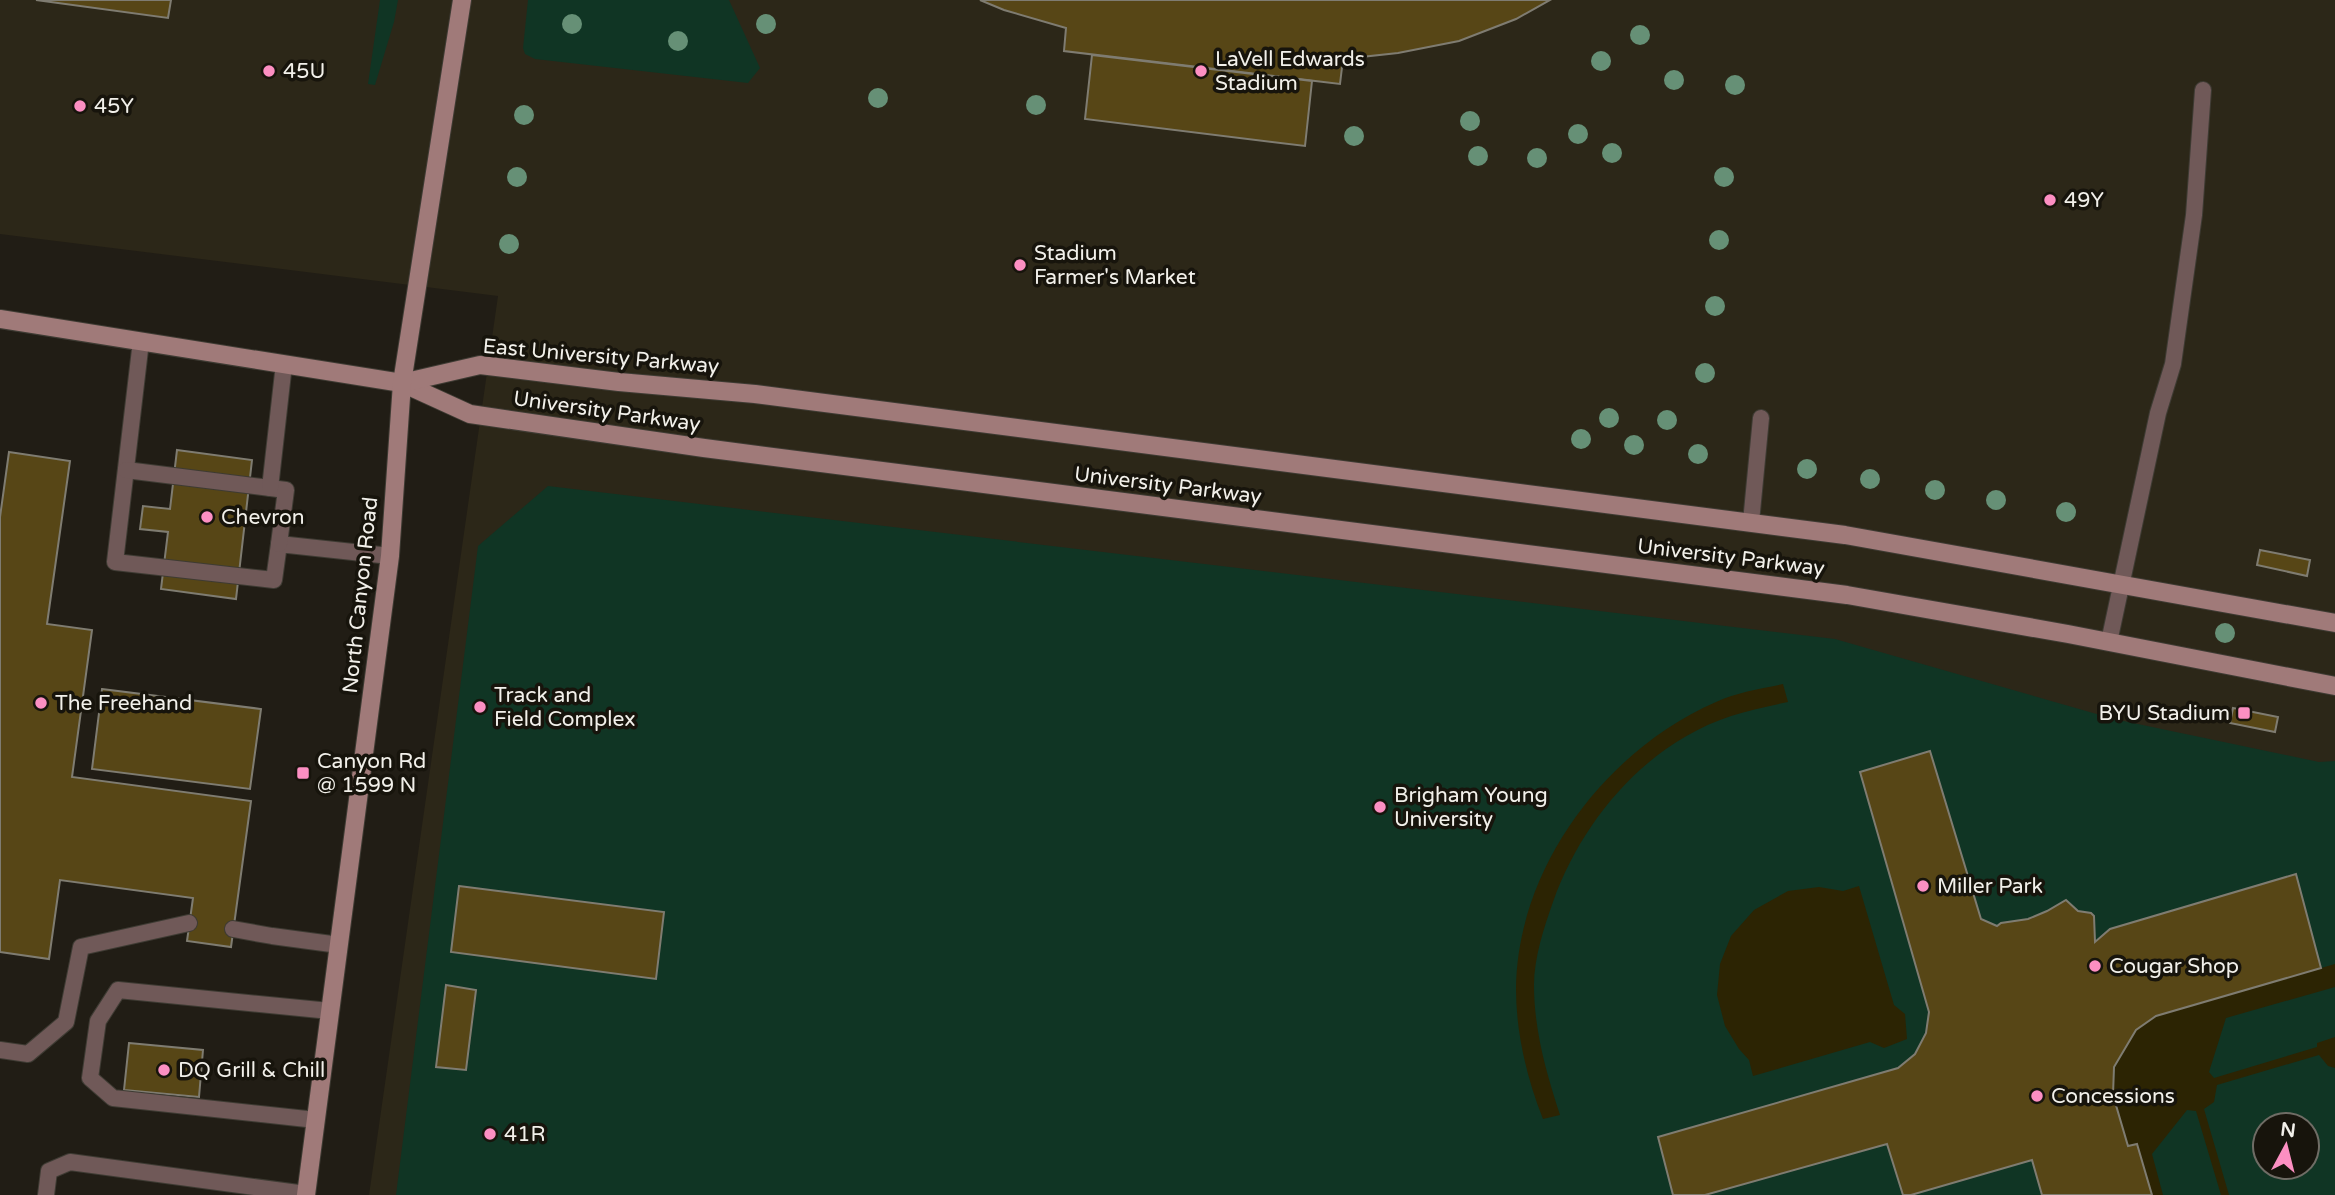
<svg xmlns="http://www.w3.org/2000/svg" width="2335" height="1195" font-family="'Varela Round',sans-serif">
<style>
.built{fill:#2c2718;fill-rule:evenodd}
.green{fill:#103524;fill-rule:evenodd}
.sand{fill:#2c2403}
.building{fill:#574616;stroke:#7f7c71;stroke-width:2}
.lines{fill:none;stroke-linecap:round;stroke-linejoin:round}
.service-casing{stroke:#3e3b33;stroke-width:18}
.secondary-casing{stroke:#3e3b33;stroke-width:20}
.service{stroke:#705958;stroke-width:16}
.secondary{stroke:#a07a79;stroke-width:18}
.tree{fill:#669076}
.poi-dot{fill:#fc8fc2;stroke:#17140c;stroke-width:2.5}
.labels{text-anchor:middle;stroke-width:7;stroke-linejoin:round;paint-order:stroke}
.poi-label{font-size:21px;fill:#f2f0ea;stroke:#17140c;text-anchor:start}
.street-label{font-size:21px;fill:#f2f0ea;stroke:#17140c}
</style>
<rect width="100%" height="100%" fill="#211d15"/>
<path class="built" d="M 0,0 L 2335,0 L 2335,1195 L 369,1195 L 498,296 L 0,234 ZM 2265,1125 L 2307,1125 L 2307,1167 L 2265,1167 Z"/>
<g class="green">
<path d="M 380,0 L 398,0 L 394,22 L 375,85 L 368,84 Z"/>
<path d="M 528,0 L 729,0 L 760,68 L 748,83 L 535,59 L 525,54 L 523,48 Z"/>
<path d="M 548,486 L 1835,639 L 2114,719 L 2319,762 L 2335,761 L 2335,1195 L 396,1195 L 478,546 ZM 2265,1125 L 2307,1125 L 2307,1167 L 2265,1167 Z"/>
</g>
<g class="sand">
<path d="M 1783,684 L 1788,702 C 1769,706 1750,710 1731,716 C 1646,744 1582,820 1553,902 C 1544,927 1534,958 1534,985 C 1534,1030 1546,1072 1560,1115 L 1543,1119 C 1527,1079 1516,1033 1516,989 C 1517,867 1606,750 1716,702 C 1737,692 1760,689 1783,684 Z"/>
<path d="M 1859,886 L 1894,1005 L 1905,1014 L 1907,1039 L 1884,1048 L 1870,1042 L 1753,1076 L 1749,1060 L 1739,1049 L 1725,1026 L 1717,995 L 1720,964 L 1731,936 L 1754,910 L 1788,891 L 1819,887 L 1843,891 Z"/>
<path d="M 2335,964 L 2335,987 L 2226,1018 L 2209,1072 L 2214,1078 L 2317,1047 L 2317,1043 L 2335,1037 L 2335,1068 L 2328,1066 L 2319,1055 L 2217,1085 L 2214,1102 L 2204,1109 L 2229,1195 L 2221,1195 L 2196,1111 L 2187,1110 L 2152,1154 L 2163,1195 L 2152,1195 L 2137,1144 L 2128,1146 L 2113,1095 L 2115,1067 L 2136,1030 L 2156,1016 Z"/>
</g>
<g class="building">
<path d="M 36,0 L 171,0 L 168,18 Z"/>
<path d="M 980,0 L 1550,0 L 1516,19 L 1459,41 L 1398,53 L 1343,59 L 1340,84 L 1064,51 L 1066,28 L 1004,10 Z"/>
<path d="M 1092,55 L 1312,81 L 1305,146 L 1085,119 Z"/>
<path d="M 177,450 L 252,460 L 236,599 L 161,589 L 168,532 L 140,529 L 143,506 L 170,509 Z"/>
<path d="M 9,452 L 70,461 L 47,624 L 92,630 L 72,777 L 251,801 L 231,947 L 187,941 L 193,898 L 60,880 L 49,959 L 0,952 L 0,517 Z"/>
<path d="M 2260,550 L 2310,560 L 2307,576 L 2257,565 Z"/>
<path d="M 102,689 L 261,709 L 250,789 L 92,769 Z"/>
<path d="M 2233,708 L 2278,717 L 2275,732 L 2230,723 Z"/>
<path d="M 1930,751 L 1981,919 L 1997,926 L 2001,923 L 2028,919 L 2047,911 L 2066,900 L 2078,911 L 2091,913 L 2094,916 L 2095,942 L 2110,929 L 2296,874 L 2321,968 L 2156,1016 L 2136,1030 L 2114,1067 L 2113,1095 L 2128,1146 L 2137,1144 L 2152,1195 L 2042,1195 L 2032,1160 L 1911,1195 L 1903,1195 L 1887,1144 L 1705,1195 L 1673,1195 L 1658,1137 L 1898,1068 L 1915,1054 L 1926,1033 L 1929,1012 L 1860,772 Z"/>
<path d="M 459,886 L 664,912 L 656,979 L 451,952 Z"/>
<path d="M 446,985 L 476,990 L 466,1070 L 436,1067 Z"/>
<path d="M 129,1043 L 203,1050 L 199,1097 L 124,1090 Z"/>
</g>
<g class="lines">
<g class="service-casing">
<g id="service">
<path d="M 141,341 L 115,562 L 274,580 L 279,544 L 390,556"/>
<path d="M 126,470 L 286,490 L 279,544"/>
<path d="M 270,488 L 284,364"/>
<path d="M 1751,522 L 1761,418"/>
<path d="M 2109,642 L 2158,413 L 2173,364 L 2194,215 L 2203,90"/>
<path d="M 233,929 L 272,936 L 339,945"/>
<path d="M 0,1050 L 28,1054 L 66,1022 L 81,947 L 189,923"/>
<path d="M 316,1120 L 113,1098 L 90,1078 L 98,1021 L 118,990 L 330,1011"/>
<path d="M 46,1195 L 49,1171 L 70,1162 L 306,1194"/>
</g>
</g>
<g class="secondary-casing">
<g id="secondary">
<path d="M 0,319 L 402,383 L 470,414 L 704,448 L 1847,595 L 2068,634 L 2335,686"/>
<path d="M 402,383 L 480,365 L 619,382 L 755,394 L 1845,535 L 2335,623"/>
<path d="M 306,1195 L 390,556 L 402,383 L 462,0"/>
</g>
</g>
<use href="#service" class="service"/>
<use href="#secondary" class="secondary"/>
</g>
<g class="tree">
<circle cx="572" cy="24" r="10"/>
<circle cx="766" cy="24" r="10"/>
<circle cx="1640" cy="35" r="10"/>
<circle cx="678" cy="41" r="10"/>
<circle cx="1601" cy="61" r="10"/>
<circle cx="1674" cy="80" r="10"/>
<circle cx="1735" cy="85" r="10"/>
<circle cx="878" cy="98" r="10"/>
<circle cx="1036" cy="105" r="10"/>
<circle cx="524" cy="115" r="10"/>
<circle cx="1470" cy="121" r="10"/>
<circle cx="1578" cy="134" r="10"/>
<circle cx="1354" cy="136" r="10"/>
<circle cx="1612" cy="153" r="10"/>
<circle cx="1478" cy="156" r="10"/>
<circle cx="1537" cy="158" r="10"/>
<circle cx="517" cy="177" r="10"/>
<circle cx="1724" cy="177" r="10"/>
<circle cx="1719" cy="240" r="10"/>
<circle cx="509" cy="244" r="10"/>
<circle cx="1715" cy="306" r="10"/>
<circle cx="1705" cy="373" r="10"/>
<circle cx="1609" cy="418" r="10"/>
<circle cx="1667" cy="420" r="10"/>
<circle cx="1581" cy="439" r="10"/>
<circle cx="1634" cy="445" r="10"/>
<circle cx="1698" cy="454" r="10"/>
<circle cx="1807" cy="469" r="10"/>
<circle cx="1870" cy="479" r="10"/>
<circle cx="1935" cy="490" r="10"/>
<circle cx="1996" cy="500" r="10"/>
<circle cx="2066" cy="512" r="10"/>
<circle cx="2225" cy="633" r="10"/>
</g>
<g class="poi-dot">
<circle cx="269" cy="71" r="7"/>
<circle cx="1201" cy="71" r="7"/>
<circle cx="80" cy="106" r="7"/>
<circle cx="2050" cy="200" r="7"/>
<circle cx="1020" cy="265" r="7"/>
<circle cx="207" cy="517" r="7"/>
<circle cx="41" cy="703" r="7"/>
<circle cx="480" cy="707" r="7"/>
<rect x="2237" y="706" width="14" height="14" rx="3.5"/>
<rect x="296" y="766" width="14" height="14" rx="3.5"/>
<circle cx="1380" cy="807" r="7"/>
<circle cx="1923" cy="886" r="7"/>
<circle cx="2095" cy="966" r="7"/>
<circle cx="164" cy="1070" r="7"/>
<circle cx="2037" cy="1096" r="7"/>
<circle cx="490" cy="1134" r="7"/>
</g>
<g class="labels">
<g class="poi-label">
<text x="1215" y="66">LaVell Edwards<tspan x="1215" dy="24">Stadium</tspan></text>
<text x="283" y="78">45U</text>
<text x="94" y="113">45Y</text>
<text x="2064" y="207">49Y</text>
<text x="1034" y="260">Stadium<tspan x="1034" dy="24">Farmer's Market</tspan></text>
<text x="221" y="524">Chevron</text>
<text x="494" y="702">Track and<tspan x="494" dy="24">Field Complex</tspan></text>
<text x="55" y="710">The Freehand</text>
<text x="2230" y="720" text-anchor="end">BYU Stadium</text>
<text x="317" y="768">Canyon Rd<tspan x="317" dy="24">@ 1599 N</tspan></text>
<text x="1394" y="802">Brigham Young<tspan x="1394" dy="24">University</tspan></text>
<text x="1937" y="893">Miller Park</text>
<text x="2109" y="973">Cougar Shop</text>
<text x="178" y="1077">DQ Grill &amp; Chill</text>
<text x="2051" y="1103">Concessions</text>
<text x="504" y="1141">41R</text>
</g>
<g class="street-label">
<text transform="translate(601 356) rotate(5)" y="7">East University Parkway</text>
<text transform="translate(607 411) rotate(8)" y="7">University Parkway</text>
<text transform="translate(1168 485) rotate(7)" y="7">University Parkway</text>
<text transform="translate(1731 557) rotate(7)" y="7">University Parkway</text>
<text transform="translate(360 595) rotate(-84)" y="7">North Canyon Road</text>
</g>
</g>
<g transform="translate(2286 1146) rotate(7)"><circle r="33" fill="#17140c" stroke="#6f6c65" stroke-width="2"/>
<path d="M0-5L12 26L0 18L-12 26Z" fill="#fc8fc2"/>
<text y="-10" font-size="19" font-weight="bold" text-anchor="middle" fill="#f2f0ea">N</text>
</g>
</svg>
